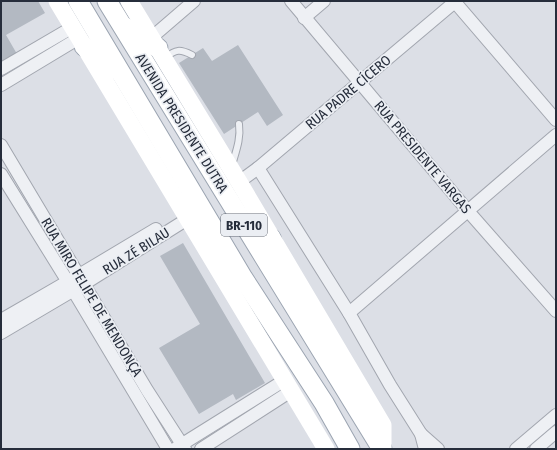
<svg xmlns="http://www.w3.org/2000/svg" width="557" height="450" font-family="'Fira Sans Condensed',sans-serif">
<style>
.building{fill:#b3b9c2}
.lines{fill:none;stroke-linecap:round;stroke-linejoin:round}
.lane-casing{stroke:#a2a6af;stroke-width:8}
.street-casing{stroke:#a2a6af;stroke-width:14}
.primary-casing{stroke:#9ba4b1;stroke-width:21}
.lane{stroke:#eef0f4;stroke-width:6}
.street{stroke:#eef0f4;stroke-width:12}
.secondary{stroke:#fff;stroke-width:17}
.primary{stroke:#fff;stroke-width:19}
.labels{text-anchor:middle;stroke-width:3.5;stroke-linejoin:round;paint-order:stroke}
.shield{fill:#ebeef3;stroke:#616772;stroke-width:1}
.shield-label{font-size:13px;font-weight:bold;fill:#262d3b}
.street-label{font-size:14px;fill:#262d3b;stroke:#ebeef3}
</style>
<rect width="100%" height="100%" fill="#dcdfe6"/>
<g class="building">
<path d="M 1,1 L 38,1 L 45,13 L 6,35 L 17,54 L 1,63 Z"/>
<path d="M 238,45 L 283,115 L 267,126 L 258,112 L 224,134 L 179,63 L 203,48 L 212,61 Z"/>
<path d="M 183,243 L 265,383 L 236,400 L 233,394 L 199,414 L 159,348 L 200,324 L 160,256 Z"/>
</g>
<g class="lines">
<g class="lane-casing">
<g id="lane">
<path d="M 165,58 C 176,49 180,49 192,55"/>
<path d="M 232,165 C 236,151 241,139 239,124"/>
</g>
</g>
<g class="street-casing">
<g id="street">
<path d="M 291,1 L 468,211 L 556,311"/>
<path d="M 454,1 L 556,120"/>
<path d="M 304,18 L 324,1"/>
<path d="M 151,38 L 194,1"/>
<path d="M 1,69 L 73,27"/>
<path d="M 1,85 L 79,38"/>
<path d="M 1,145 L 147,390 L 185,449"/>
<path d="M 258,168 L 349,313 L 390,385 L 421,434 L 425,449"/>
<path d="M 1,174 L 73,290 L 168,449"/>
<path d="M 239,182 L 258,168 L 456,1"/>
<path d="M 349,313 L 556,135"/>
<path d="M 1,320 L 79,275 L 156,229"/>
<path d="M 1,333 L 84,284 L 189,218"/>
<path d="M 421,434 L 438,449"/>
<path d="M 176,448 L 285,380"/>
<path d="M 201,449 L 291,391"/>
<path d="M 516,449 L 556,415"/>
<path d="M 536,449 L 556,432"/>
</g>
</g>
<g class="primary-casing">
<g id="primary">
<path d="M 78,1 L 243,278 L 324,403 L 350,449"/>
<path d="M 107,1 L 382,449"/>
<path d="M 125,27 L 158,48"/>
<path d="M 84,46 L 113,69"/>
<path d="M 271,238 L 282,273"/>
</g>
</g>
<use href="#lane" class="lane"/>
<use href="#street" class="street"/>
<g class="secondary">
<path d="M 57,1 L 326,449"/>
<path d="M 129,1 L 239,182 L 383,425 L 383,449"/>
</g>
<use href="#primary" class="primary"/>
</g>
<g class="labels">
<rect class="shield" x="221" y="214" width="46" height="22" rx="3"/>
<g class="shield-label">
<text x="244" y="230">BR-110</text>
</g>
<g class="street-label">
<text transform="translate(348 92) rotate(-40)" y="5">RUA PADRE CÍCERO</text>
<text transform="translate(182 123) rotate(58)" y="5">AVENIDA PRESIDENTE DUTRA</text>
<text transform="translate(423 157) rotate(50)" y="5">RUA PRESIDENTE VARGAS</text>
<text transform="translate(136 251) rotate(-32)" y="5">RUA ZÉ BILAU</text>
<text transform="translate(92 297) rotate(59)" y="5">RUA MIRO FELIPE DE MENDONÇA</text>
</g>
</g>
<rect width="557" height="450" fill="none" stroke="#262d3b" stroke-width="4"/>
</svg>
